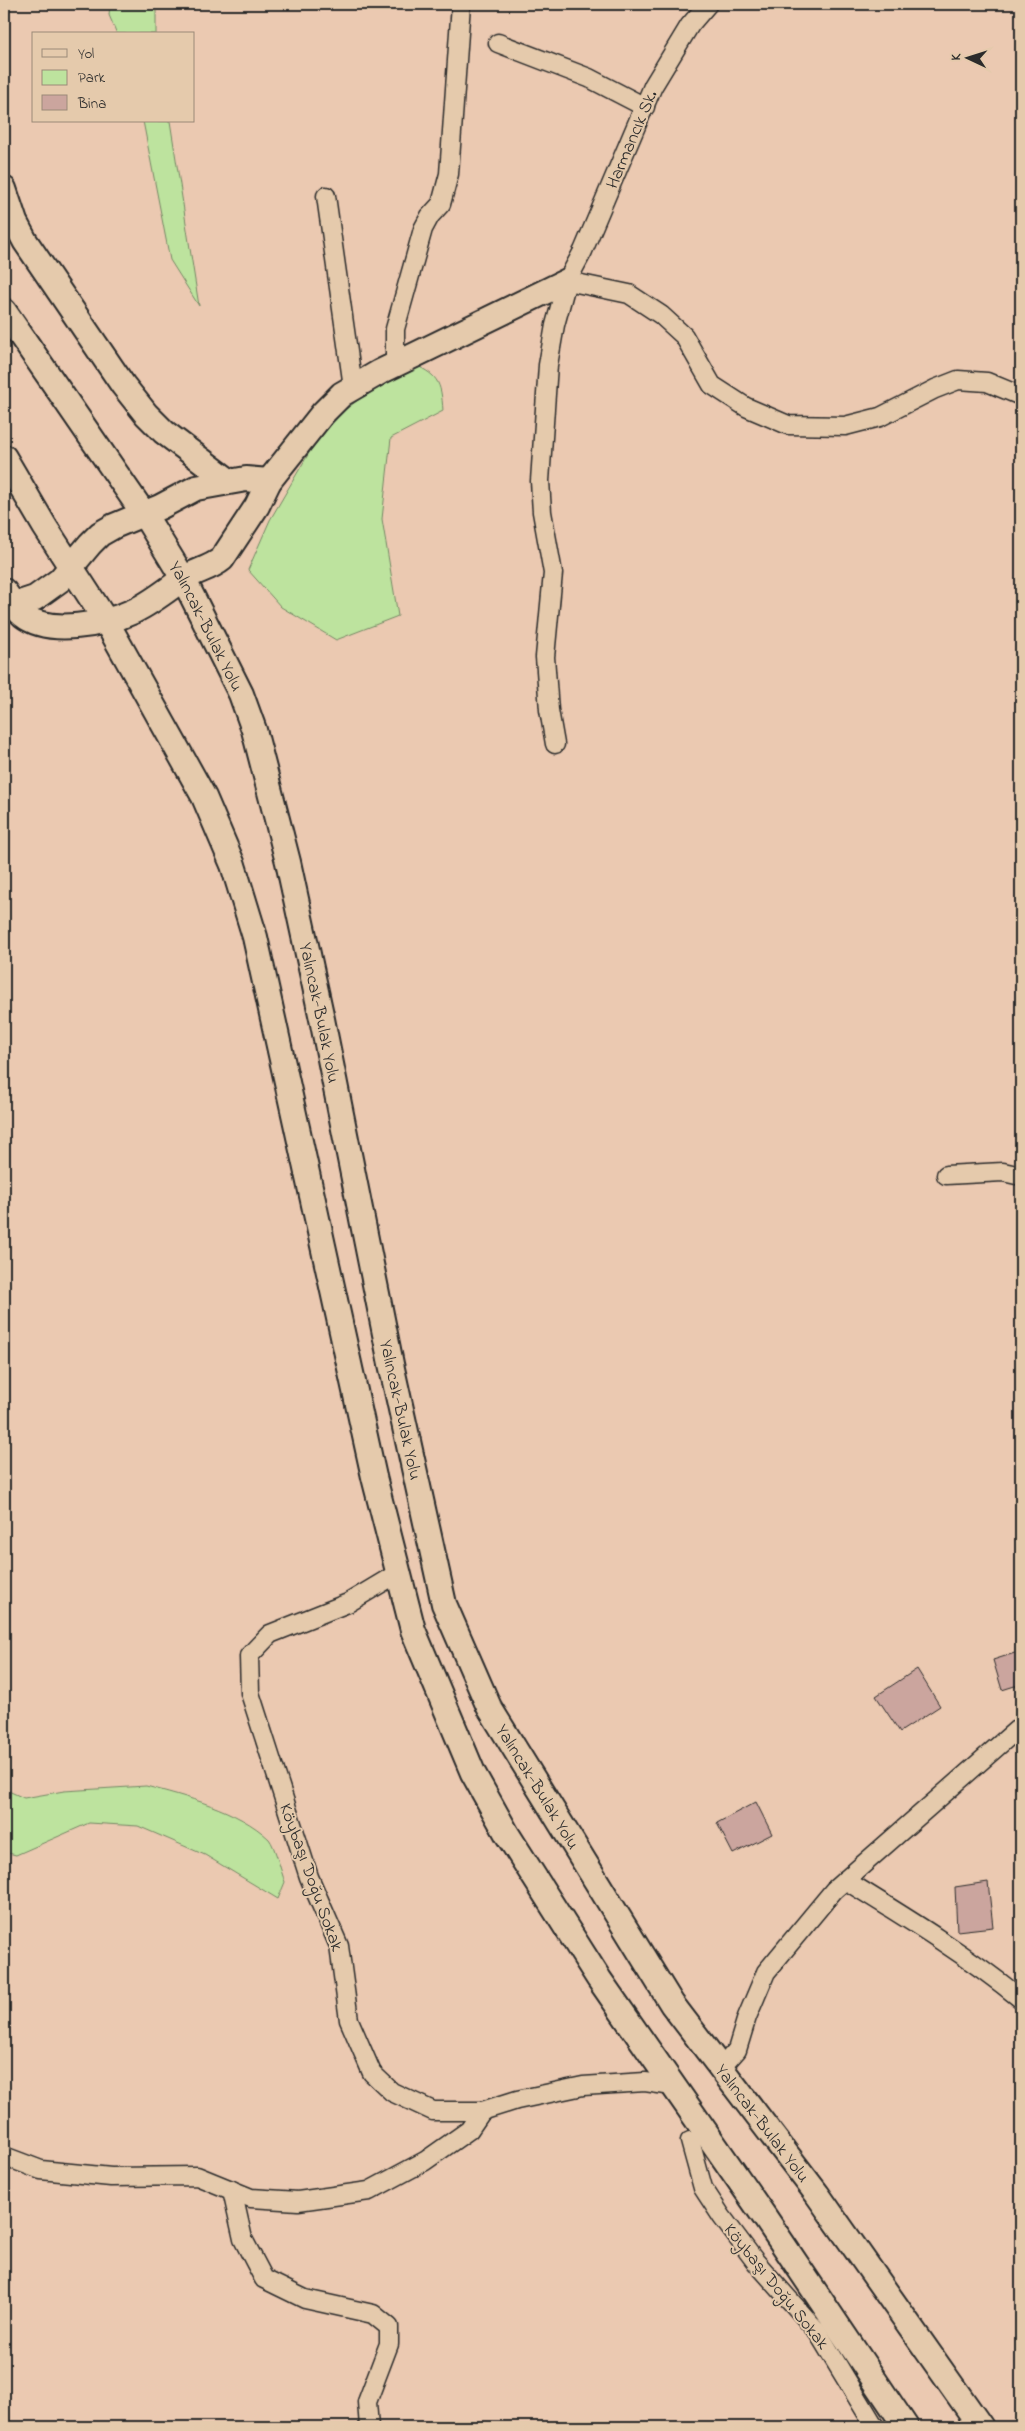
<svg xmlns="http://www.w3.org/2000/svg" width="1025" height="2431" font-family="'Indie Flower',sans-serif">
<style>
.green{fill:#bde39e;stroke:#748764}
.building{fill:#cba59e;stroke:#2b2b2b}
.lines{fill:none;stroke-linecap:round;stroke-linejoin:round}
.street-casing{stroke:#2b2b2b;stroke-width:21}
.secondary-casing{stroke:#2b2b2b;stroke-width:28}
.street{stroke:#e5caac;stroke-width:18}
.secondary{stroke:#e5caac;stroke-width:24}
.labels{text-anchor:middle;stroke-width:4;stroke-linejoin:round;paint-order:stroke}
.street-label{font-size:18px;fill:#2b2b2b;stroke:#e5caac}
</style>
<rect width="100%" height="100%" fill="#ebc9b1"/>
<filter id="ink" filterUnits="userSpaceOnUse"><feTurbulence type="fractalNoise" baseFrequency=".02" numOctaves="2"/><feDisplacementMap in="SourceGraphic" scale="10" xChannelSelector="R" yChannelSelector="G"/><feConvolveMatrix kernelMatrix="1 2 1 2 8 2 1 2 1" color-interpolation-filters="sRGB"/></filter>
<g filter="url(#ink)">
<g class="green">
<path d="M 110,4 L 156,4 L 156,34 L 117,34 L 109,15 Z"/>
<path d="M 143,121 L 170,121 L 199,306 L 170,260 Z"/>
<path d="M 409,362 C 438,375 441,380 443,411 L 391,438 L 382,519 L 398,616 L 336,640 L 281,607 L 248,570 L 270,520 L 313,446 L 342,412 Z"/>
<path d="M 146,1786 C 184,1796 239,1810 269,1839 C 275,1846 281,1872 285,1882 L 278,1899 L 205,1855 L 138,1826 L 89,1823 L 16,1855 L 4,1852 L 4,1789 L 24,1798 L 64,1791 Z"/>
</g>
<g class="building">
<path d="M 1021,1651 L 1021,1684 L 1002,1690 L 993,1660 Z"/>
<path d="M 917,1669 L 940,1706 L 900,1732 L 876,1696 Z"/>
<path d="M 756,1802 L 772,1834 L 733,1854 L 717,1823 Z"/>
<path d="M 988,1882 L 993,1927 L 957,1931 L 955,1887 Z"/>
</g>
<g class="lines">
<g class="street-casing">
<g id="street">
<path d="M 498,43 L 589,78 L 645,107"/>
<path d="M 326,196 L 353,387"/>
<path d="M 567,281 L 629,294 L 661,315 L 684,336 L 712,385 L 746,407 L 788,425 L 845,426 L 880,417 L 935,389 L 958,380 L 987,382 L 1021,396"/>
<path d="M 395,364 L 395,329 L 423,229 L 430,216 L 441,204 L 449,174 L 461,4"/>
<path d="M 555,744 L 549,710 L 545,657 L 553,573 L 542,512 L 540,481 L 548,365 L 555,325 L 567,281 L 583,251 L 653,86 L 690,25 L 708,4"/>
<path d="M 946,1175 L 1003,1172 L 1021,1176"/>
<path d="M 398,1573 L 348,1603 L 270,1634 L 249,1656 L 250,1693 L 309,1877 L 339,1946 L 349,2020 L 372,2073 L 392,2092 L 433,2111 L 482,2111 L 517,2100 L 583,2086 L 645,2082 L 673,2086"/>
<path d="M 845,1880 C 905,1917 966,1954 1021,1999"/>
<path d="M 721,2068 L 737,2050 L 747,2017 L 766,1972 L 834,1890 L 1021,1726"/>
<path d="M 690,2141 L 703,2188 L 722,2217 L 755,2261 L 817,2331 L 875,2427"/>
<path d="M 4,2156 L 41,2170 L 111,2177 L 197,2176 L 251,2198 L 298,2201 L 369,2191 L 425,2161 L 469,2130 L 482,2111"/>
<path d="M 232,2190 L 243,2239 L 264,2279 L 305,2299 L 373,2314 L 389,2327 L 389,2344 L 367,2402 L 369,2427"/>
</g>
</g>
<g class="secondary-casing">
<g id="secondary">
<path d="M 4,189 L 15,222 L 25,241 L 123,385 L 146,414 L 164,432 L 229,481"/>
<path id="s1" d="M 4,311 L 144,514 L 183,578 L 241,694 L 254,730 L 288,862 L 322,1019 L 391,1364 L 444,1604 L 489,1707 L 672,2004 L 817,2194 L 981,2427"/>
<path d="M 4,457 L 45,527 L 106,621 L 204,797 L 233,865 L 255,937 L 374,1477 L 413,1630 L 473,1773 L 507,1834 L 599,1979 L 764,2216 L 906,2427"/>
<path d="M 4,591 C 10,599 15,608 23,615 C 49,636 106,624 134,611 C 151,603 166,591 181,580 C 194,571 210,569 222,559 L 257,506 L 269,481 L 323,413 L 342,394 L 380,372 L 567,281"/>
<path d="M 14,605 L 35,598 L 60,580 L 90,544 L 100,534 L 114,526 L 160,507 L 196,488 L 246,479 L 269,481"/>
</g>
</g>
<use href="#street" class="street"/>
<use href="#secondary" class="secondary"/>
</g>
</g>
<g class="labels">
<g class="street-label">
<text transform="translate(631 139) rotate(-67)" y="6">Harmancık Sk.</text>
<text dy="6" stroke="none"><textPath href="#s1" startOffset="375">Yalıncak-Bulak Yolu</textPath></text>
<text dy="6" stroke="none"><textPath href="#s1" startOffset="780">Yalıncak-Bulak Yolu</textPath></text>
<text dy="6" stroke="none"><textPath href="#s1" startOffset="1185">Yalıncak-Bulak Yolu</textPath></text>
<text dy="6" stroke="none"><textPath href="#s1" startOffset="1590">Yalıncak-Bulak Yolu</textPath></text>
<text transform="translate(312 1877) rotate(70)" y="6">Köybaşı Doğu Sokak</text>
<text dy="6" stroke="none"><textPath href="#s1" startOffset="1995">Yalıncak-Bulak Yolu</textPath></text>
<text transform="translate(777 2286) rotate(51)" y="6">Köybaşı Doğu Sokak</text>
</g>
</g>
<rect width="1025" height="2431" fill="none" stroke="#e5caac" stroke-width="20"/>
<rect x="10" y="10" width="1005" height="2411" fill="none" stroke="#2b2b2b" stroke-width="2" filter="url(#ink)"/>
<rect x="32" y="32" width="162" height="90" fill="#e5caac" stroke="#9b8a78"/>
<rect x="42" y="49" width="25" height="8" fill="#e5caac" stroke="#9b8a78"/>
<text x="78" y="58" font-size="15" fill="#2b2b2b">Yol</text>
<rect x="42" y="70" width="25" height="15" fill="#bde39e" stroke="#9b8a78"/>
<text x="78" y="82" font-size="15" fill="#2b2b2b">Park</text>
<rect x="42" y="95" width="25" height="15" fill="#cba59e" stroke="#9b8a78"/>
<text x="78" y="108" font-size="15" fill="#2b2b2b">Bina</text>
<g transform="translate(968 58) rotate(274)" stroke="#e5caac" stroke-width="4" paint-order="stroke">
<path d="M0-4L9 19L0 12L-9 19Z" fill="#2b2b2b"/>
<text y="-8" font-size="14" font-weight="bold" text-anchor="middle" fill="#2b2b2b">K</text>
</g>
</svg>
